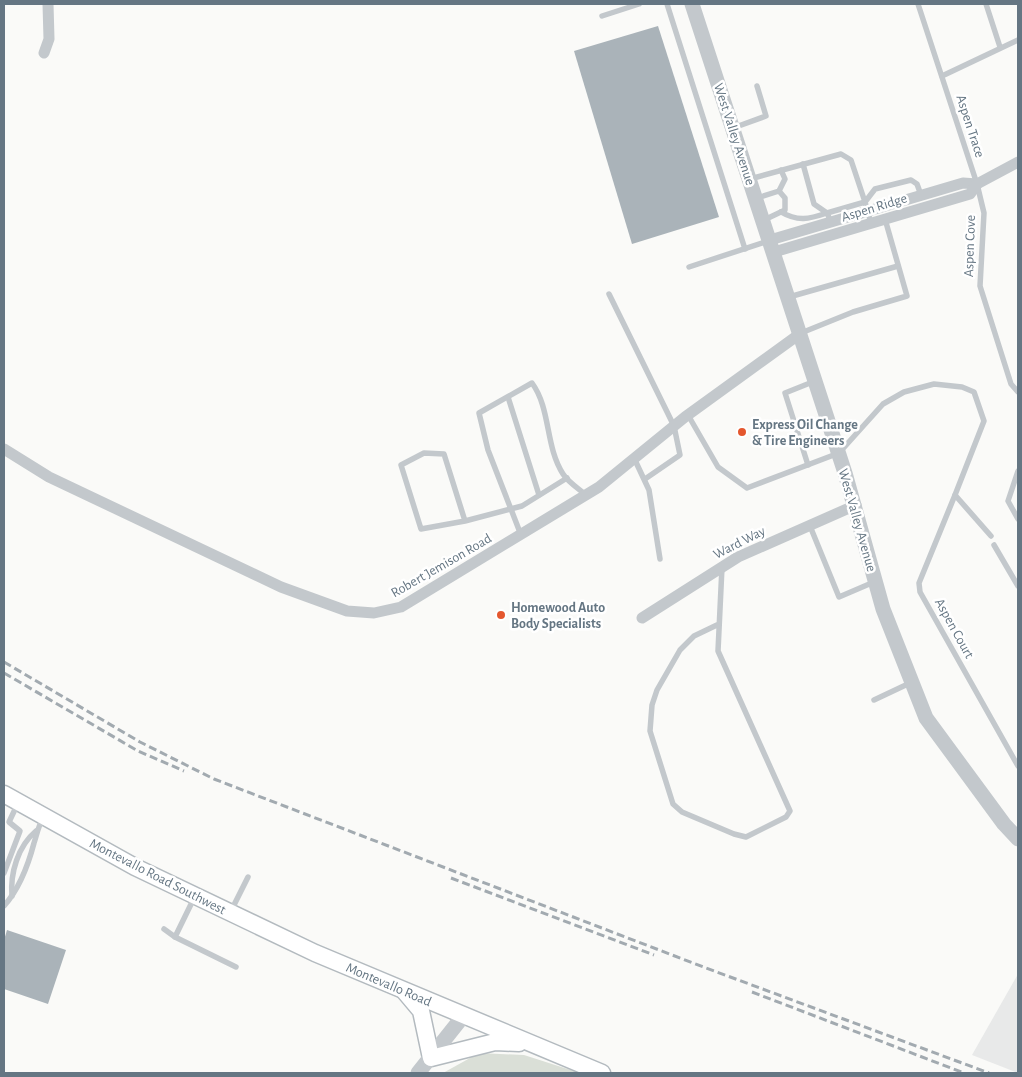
<svg xmlns="http://www.w3.org/2000/svg" width="1022" height="1077" font-family="'Alegreya Sans',sans-serif">
<style>
.built{fill:#e8e9e9}
.green{fill:#dadfd7}
.building{fill:#aab3b9}
.lines{fill:none;stroke-linecap:round;stroke-linejoin:round}
.secondary-casing{stroke:#b3babf;stroke-width:19}
.service{stroke:#c3c8cc;stroke-width:5.5}
.minor{stroke:#c3c8cc;stroke-width:11}
.tertiary{stroke:#c3c8cc;stroke-width:15}
.secondary{stroke:#fff;stroke-width:16}
.rail{stroke:#a2aab0;stroke-width:3;stroke-dasharray:8 4;stroke-linecap:butt}
.poi-dot{fill:#e4572e;stroke:#fff;stroke-width:2}
.labels{text-anchor:middle;stroke-width:5;stroke-linejoin:round;paint-order:stroke}
.street-label{font-size:14px;fill:#657683;stroke:#fff}
.poi-label{font-size:14px;font-weight:bold;fill:#657683;stroke:#fff;text-anchor:start}
</style>
<rect width="100%" height="100%" fill="#fafaf8"/>
<path class="built" d="M 1018,974 L 1018,1073 L 972,1055 Z"/>
<path class="green" d="M 479,1053 L 524,1055 L 580,1073 L 443,1073 Z"/>
<g class="building">
<path d="M 658,26 L 719,217 L 632,244 L 574,51 Z"/>
<path d="M 7,930 L 66,950 L 48,1004 L 4,989 L 4,940 Z"/>
</g>
<g class="lines">
<g class="secondary-casing">
<g id="secondary">
<path d="M 4,794 L 135,867 L 315,953 L 602,1073"/>
<path d="M 405,992 L 421,1011 L 431,1058 L 495,1042 L 519,1043"/>
</g>
</g>
<g class="service">
<path d="M 667,4 L 745,249"/>
<path d="M 918,4 L 977,184 L 984,213 L 980,286 L 1011,384 L 1018,392"/>
<path d="M 986,4 L 1000,47"/>
<path d="M 602,16 L 639,4"/>
<path d="M 942,76 L 1018,40"/>
<path d="M 733,128 L 766,116 L 757,86"/>
<path d="M 803,164 L 814,204 L 827,213"/>
<path d="M 750,179 L 841,154 L 851,160 L 865,202"/>
<path d="M 779,191 L 785,179 L 781,170"/>
<path d="M 757,198 L 779,191 L 785,198 L 785,210 L 764,220"/>
<path d="M 865,202 L 875,189 L 911,180 L 917,184 L 921,195"/>
<path d="M 781,212 C 798,222 809,219 827,213"/>
<path d="M 831,222 L 827,213 L 865,202 L 871,223"/>
<path d="M 689,267 L 768,241"/>
<path d="M 609,294 L 674,426 L 680,455 L 645,479"/>
<path d="M 789,297 L 898,266"/>
<path d="M 801,333 L 853,312 L 907,296 L 885,219"/>
<path d="M 508,397 L 539,495"/>
<path d="M 688,415 L 718,467 L 747,488 L 839,453 L 883,404 L 904,392 L 934,384 L 962,387 L 974,392 L 984,421 L 955,495 L 991,536"/>
<path d="M 634,458 L 649,490 L 660,559"/>
<path d="M 808,465 L 785,393 L 815,381"/>
<path d="M 1018,471 L 1008,501 L 1018,519"/>
<path d="M 955,495 L 919,583 L 920,592 L 1018,766"/>
<path d="M 465,521 L 421,529 L 401,465 L 424,453 L 444,454 L 465,521 L 522,506 L 567,478"/>
<path d="M 810,526 L 839,597 L 874,582"/>
<path d="M 521,535 L 488,450 L 479,413 L 532,383 C 551,409 545,446 563,474 C 568,482 579,489 586,495"/>
<path d="M 994,545 L 1018,586"/>
<path d="M 719,624 L 694,636 L 680,650 L 657,690 L 652,705 L 650,731 L 673,804 L 682,812 L 734,834 L 746,837 L 786,817 L 790,811 L 718,651 L 722,567"/>
<path d="M 874,700 L 910,683"/>
<path d="M 4,873 L 20,831 L 9,822 L 18,803"/>
<path d="M 12,896 C 10,873 18,846 36,831"/>
<path d="M 4,906 C 19,889 28,866 34,843 C 37,834 38,827 43,818"/>
<path d="M 231,911 L 248,877"/>
<path d="M 164,929 L 175,937 L 236,967"/>
<path d="M 175,937 L 195,896"/>
</g>
<g class="minor">
<path d="M 44,53 L 49,39 L 48,4"/>
<path d="M 770,240 L 963,183 L 977,184"/>
<path d="M 774,252 L 970,194 L 977,184 L 1018,162"/>
<path d="M 4,449 L 49,477 L 281,587 L 347,611 L 374,613 L 401,607 L 599,487 L 685,417 L 801,333"/>
<path d="M 642,618 L 738,557 L 856,505"/>
</g>
<g class="tertiary">
<path d="M 692,4 L 845,473 L 883,609 L 926,718 L 1004,824 L 1018,839"/>
<path d="M 418,1073 L 464,1015"/>
</g>
<use href="#secondary" class="secondary"/>
<g class="rail">
<path d="M 4,662 L 140,742 L 214,779 L 706,968 L 989,1073"/>
<path d="M 4,673 L 138,751 L 184,771"/>
<path d="M 451,878 L 654,955"/>
<path d="M 752,992 L 964,1073"/>
</g>
</g>
<g class="poi-dot">
<circle cx="742" cy="432" r="5"/>
<circle cx="501" cy="615" r="5"/>
</g>
<g class="labels">
<g class="street-label">
<text transform="translate(971 126) rotate(72)" y="5">Aspen Trace</text>
<text transform="translate(735 134) rotate(72)" y="5">West Valley Avenue</text>
<text transform="translate(874 207) rotate(-17)" y="5">Aspen Ridge</text>
<text transform="translate(969 246) rotate(-88)" y="5">Aspen Cove</text>
<text transform="translate(858 520) rotate(74)" y="5">West Valley Avenue</text>
<text transform="translate(739 542) rotate(-27)" y="5">Ward Way</text>
<text transform="translate(441 565) rotate(-30)" y="5">Robert Jemison Road</text>
<text transform="translate(955 628) rotate(61)" y="5">Aspen Court</text>
<text transform="translate(158 876) rotate(27)" y="5">Montevallo Road Southwest</text>
<text transform="translate(389 984) rotate(23)" y="5">Montevallo Road</text>
</g>
<g class="poi-label">
<text x="752" y="429">Express Oil Change<tspan x="752" dy="16">&amp; Tire Engineers</tspan></text>
<text x="511" y="612">Homewood Auto<tspan x="511" dy="16">Body Specialists</tspan></text>
</g>
</g>
<rect width="1022" height="1077" fill="none" stroke="#657683" stroke-width="10"/>
</svg>
